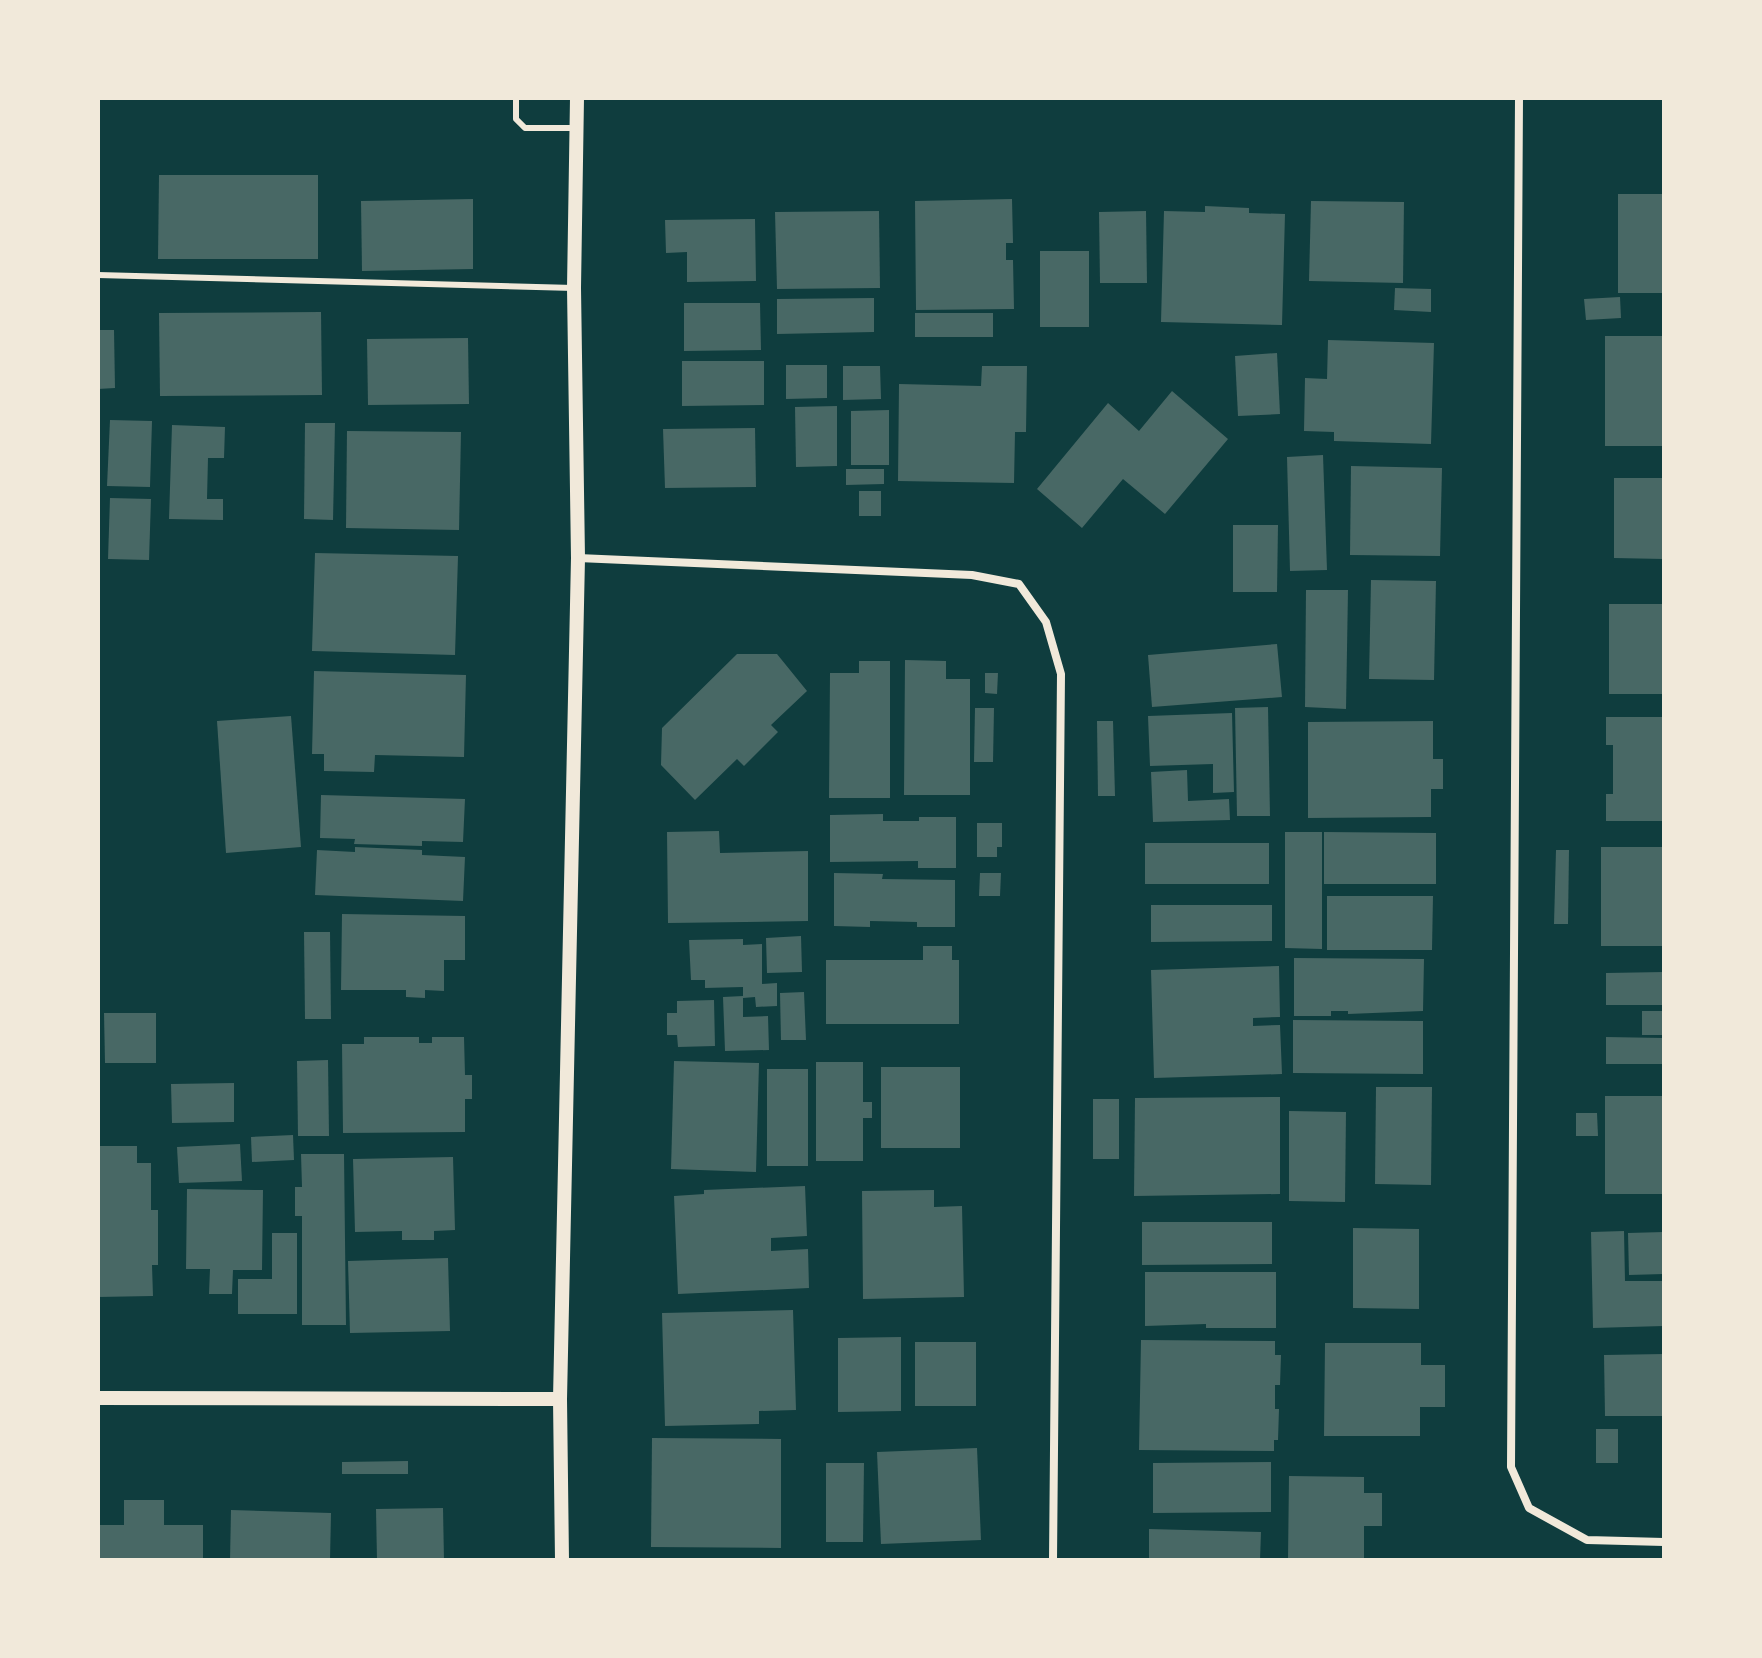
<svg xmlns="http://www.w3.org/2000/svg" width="1762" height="1658" font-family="Mulish,sans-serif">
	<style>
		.building { fill: #486865 }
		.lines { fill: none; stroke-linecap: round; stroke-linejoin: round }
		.service { stroke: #f1e9da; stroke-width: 6 }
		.minor { stroke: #f1e9da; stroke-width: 8 }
		.tertiary { stroke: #f1e9da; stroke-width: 14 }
	</style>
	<rect width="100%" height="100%" fill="#0f3d3e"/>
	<g class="building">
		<polygon points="159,175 318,175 318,259 158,259"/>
		<rect x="1618" y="194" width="46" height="99"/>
		<polygon points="473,199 473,269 362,271 361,201"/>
		<polygon points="1012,199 1013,243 1006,243 1006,260 1013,260 1014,309 916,310 915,201"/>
		<polygon points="1311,201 1404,202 1403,283 1309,281"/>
		<polygon points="1205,206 1249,208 1249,213 1285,214 1282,325 1161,322 1164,211 1205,212"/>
		<polygon points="879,211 880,288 777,289 775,212"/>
		<polygon points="1146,211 1147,283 1100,283 1099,212"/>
		<polygon points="755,219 756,281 687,282 687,252 666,253 665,220"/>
		<rect x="1040" y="251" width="49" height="76"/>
		<polygon points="1395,288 1431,289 1431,312 1394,310"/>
		<polygon points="1620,297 1621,318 1586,320 1584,299"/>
		<polygon points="874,298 874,332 777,334 777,299"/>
		<polygon points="684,303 760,303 761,350 684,351"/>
		<polygon points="321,312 322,395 160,396 159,313"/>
		<rect x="915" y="313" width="78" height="24"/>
		<polygon points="98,330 114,330 115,388 98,389"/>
		<rect x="1605" y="336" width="59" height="110"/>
		<polygon points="468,338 469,404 368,405 367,339"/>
		<polygon points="1328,340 1434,343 1431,444 1334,441 1334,432 1304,431 1305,378 1327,379"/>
		<polygon points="1277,353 1280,414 1238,416 1235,356"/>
		<polygon points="682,361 764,361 764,405 682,406"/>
		<polygon points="786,365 827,365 827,398 786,399"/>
		<polygon points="843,366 880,366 881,399 843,400"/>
		<polygon points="982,366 1027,366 1026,432 1015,432 1014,483 898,481 899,384 981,386"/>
		<polygon points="1172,391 1228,439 1165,514 1123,479 1082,528 1037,489 1108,403 1139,431"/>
		<polygon points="837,406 837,466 796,467 795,407"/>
		<polygon points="889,410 889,465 851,465 851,411"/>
		<polygon points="110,420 152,421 150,487 107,486"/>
		<polygon points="305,423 335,423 333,520 304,519"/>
		<polygon points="172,425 225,427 224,458 208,458 207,499 223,499 223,520 169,519"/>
		<polygon points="755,428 756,487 665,488 663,429"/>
		<polygon points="347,431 461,432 459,530 346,528"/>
		<polygon points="1323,455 1327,570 1290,571 1287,457"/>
		<polygon points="1351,466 1442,468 1440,556 1350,555"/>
		<polygon points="846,469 884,469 884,484 846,485"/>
		<polygon points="1614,478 1664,478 1664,559 1614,558"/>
		<rect x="859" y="491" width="22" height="25"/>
		<polygon points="110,498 151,499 149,560 108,559"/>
		<polygon points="1233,525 1278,525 1277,592 1233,592"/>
		<polygon points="315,553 458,556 455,655 312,651"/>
		<polygon points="1371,580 1436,581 1434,680 1369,679"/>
		<polygon points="1306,590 1348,590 1346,709 1305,707"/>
		<rect x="1609" y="604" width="55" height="90"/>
		<polygon points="1277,644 1282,697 1152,707 1148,655"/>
		<polygon points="737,654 777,654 807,691 771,725 778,732 744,766 737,759 695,800 661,765 662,728"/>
		<polygon points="905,660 946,661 946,679 970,679 970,795 904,795"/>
		<polygon points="859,661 890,661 890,798 829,798 830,673 859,673"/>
		<polygon points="314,671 466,675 464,757 375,755 374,772 324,771 324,754 312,754"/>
		<polygon points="985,673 998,673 997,694 985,693"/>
		<polygon points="1268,707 1270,816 1237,816 1235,708"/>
		<polygon points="975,708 994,708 993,762 974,762"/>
		<polygon points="1232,713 1234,792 1213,793 1213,764 1150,766 1148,716"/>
		<polygon points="291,716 301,847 226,853 217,721"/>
		<polygon points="1606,717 1664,717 1664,821 1606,821 1606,794 1613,794 1613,745 1606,745"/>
		<polygon points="1097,721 1113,721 1115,796 1098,796"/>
		<polygon points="1433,721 1433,759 1443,759 1443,789 1431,789 1431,817 1308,818 1308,722"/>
		<polygon points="1187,770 1188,801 1229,799 1230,820 1153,822 1151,772"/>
		<polygon points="321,795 465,799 463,842 422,841 422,846 354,844 355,839 320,838"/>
		<polygon points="883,814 883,821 919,821 919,817 956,817 956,868 918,868 918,861 830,862 830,815"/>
		<polygon points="977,823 1002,823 1002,847 997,847 997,857 977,857"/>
		<polygon points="719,831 720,853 808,851 808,921 668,923 667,832"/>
		<polygon points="1285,832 1322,832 1322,949 1285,948"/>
		<polygon points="1324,832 1436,833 1436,884 1324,884"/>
		<rect x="1145" y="843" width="124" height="41"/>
		<polygon points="355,847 422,850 422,855 465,857 463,901 315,895 317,850 355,852"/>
		<rect x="1601" y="847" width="63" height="99"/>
		<polygon points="1556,850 1569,850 1568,924 1554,924"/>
		<polygon points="834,873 883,874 882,879 955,880 955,927 917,927 917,922 870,921 870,927 834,926"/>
		<polygon points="980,873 1001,873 1000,896 979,896"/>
		<polygon points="1327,896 1433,896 1432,950 1327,950"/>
		<polygon points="1151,905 1272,905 1272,941 1151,942"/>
		<polygon points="342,914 465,916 465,960 444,960 444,991 425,990 425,998 406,997 406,990 341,990"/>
		<polygon points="304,932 330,932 331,1019 305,1019"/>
		<polygon points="801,936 802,972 767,973 766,938"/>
		<polygon points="743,939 743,945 762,944 762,984 777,983 777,1006 756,1007 755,997 743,998 743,987 705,988 705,980 691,980 689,940"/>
		<polygon points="923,946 952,946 952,960 959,960 959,1024 826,1024 826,960 923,960"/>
		<polygon points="1294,958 1424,959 1423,1011 1348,1014 1348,1011 1331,1011 1331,1016 1294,1016"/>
		<polygon points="1279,966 1280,1017 1253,1018 1253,1026 1280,1025 1282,1074 1154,1078 1151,970"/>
		<polygon points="1664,972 1664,1005 1606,1005 1606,973"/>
		<polygon points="804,992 806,1040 781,1040 780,993"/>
		<polygon points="743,996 743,1017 768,1016 769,1050 725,1051 723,997"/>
		<polygon points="714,1000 715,1046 678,1047 677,1035 667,1035 667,1013 677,1013 677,1001"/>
		<rect x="1642" y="1011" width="22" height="24"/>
		<polygon points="104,1013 156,1013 156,1063 105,1063"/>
		<polygon points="1293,1020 1423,1021 1423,1074 1293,1073"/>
		<polygon points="364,1037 419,1037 419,1043 432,1043 432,1037 464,1037 465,1075 472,1075 472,1099 465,1099 465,1132 343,1133 342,1044 364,1044"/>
		<polygon points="1606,1037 1664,1038 1664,1064 1606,1064"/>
		<polygon points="328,1060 329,1136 298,1136 297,1061"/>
		<polygon points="674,1061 759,1063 756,1172 671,1169"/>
		<polygon points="816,1062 863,1062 863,1102 872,1102 872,1118 863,1118 863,1161 816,1161"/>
		<rect x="881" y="1067" width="79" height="81"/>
		<rect x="767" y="1069" width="41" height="97"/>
		<polygon points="234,1083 234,1122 172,1123 171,1084"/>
		<polygon points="1376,1087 1432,1087 1431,1185 1375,1184"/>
		<rect x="1605" y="1096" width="59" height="98"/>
		<polygon points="1280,1097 1280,1194 1134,1196 1135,1098"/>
		<rect x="1093" y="1099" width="26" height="60"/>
		<polygon points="1289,1111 1346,1112 1345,1202 1289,1201"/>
		<polygon points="1576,1113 1597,1113 1598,1136 1576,1136"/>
		<polygon points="293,1135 294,1160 252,1162 251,1137"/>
		<polygon points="240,1144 242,1181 179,1183 177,1147"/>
		<polygon points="98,1146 137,1146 137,1163 151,1163 151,1210 158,1210 158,1265 152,1265 153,1296 98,1297"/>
		<polygon points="301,1154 344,1154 346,1325 302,1325 302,1216 295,1216 295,1187 302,1187"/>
		<polygon points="453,1157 455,1230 434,1231 434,1240 402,1240 402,1231 355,1232 353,1159"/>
		<polygon points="805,1186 807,1236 771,1238 771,1251 808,1249 809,1288 678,1294 674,1196 704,1194 704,1190"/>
		<polygon points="187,1189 263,1190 262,1270 233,1270 232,1294 209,1294 210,1269 186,1269"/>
		<polygon points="934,1190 934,1207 962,1206 964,1297 863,1299 862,1191"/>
		<polygon points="1142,1222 1272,1222 1272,1264 1142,1265"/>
		<polygon points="1353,1228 1419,1229 1419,1309 1353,1308"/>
		<polygon points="1624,1231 1625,1281 1664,1281 1664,1326 1593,1328 1591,1232"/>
		<polygon points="1664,1232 1664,1274 1629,1275 1628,1233"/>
		<polygon points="272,1233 297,1233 297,1314 238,1314 238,1279 272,1279"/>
		<polygon points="448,1258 450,1331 350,1333 348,1261"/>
		<polygon points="1145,1272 1276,1272 1276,1328 1206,1328 1206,1324 1145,1326"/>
		<polygon points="793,1310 796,1410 759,1411 759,1424 665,1426 662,1313"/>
		<polygon points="901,1337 901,1411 838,1412 838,1338"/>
		<polygon points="1141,1340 1275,1341 1275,1355 1281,1355 1280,1385 1275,1385 1275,1409 1279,1409 1278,1440 1274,1440 1274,1451 1139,1450"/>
		<rect x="915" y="1342" width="61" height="64"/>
		<polygon points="1325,1343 1421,1343 1421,1365 1445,1365 1445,1407 1420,1407 1420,1436 1324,1436"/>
		<polygon points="1664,1354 1664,1416 1605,1416 1604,1355"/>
		<rect x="1596" y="1429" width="22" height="34"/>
		<polygon points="652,1438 781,1439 781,1548 651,1547"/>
		<polygon points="977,1448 981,1540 881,1544 877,1452"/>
		<polygon points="408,1461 408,1474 342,1474 342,1462"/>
		<polygon points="1271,1462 1271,1512 1153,1513 1153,1463"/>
		<polygon points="826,1463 864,1463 863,1542 826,1542"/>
		<polygon points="1289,1476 1364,1477 1364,1493 1382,1493 1382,1526 1364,1526 1364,1560 1288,1560"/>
		<polygon points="124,1500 164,1500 164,1525 203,1525 203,1560 100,1560 100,1525 124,1525"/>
		<polygon points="443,1508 444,1560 377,1560 376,1509"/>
		<polygon points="231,1510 331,1513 330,1560 230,1560"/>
		<polygon points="1149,1529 1261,1532 1260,1560 1149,1560"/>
	</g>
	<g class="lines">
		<g class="service">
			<polyline points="516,98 516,119 525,128 577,128"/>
			<polyline points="98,275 574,288"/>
		</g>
		<g class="minor">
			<polyline points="1519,98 1511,1467 1529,1508 1587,1540 1664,1542"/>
			<polyline points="578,558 972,575 1019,584 1046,622 1061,674 1053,1560"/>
		</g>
		<g class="tertiary">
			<polyline points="98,1398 560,1399"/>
			<polyline points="562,1560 560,1399 578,558 574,288 577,98"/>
		</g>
	</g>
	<rect width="1762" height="1658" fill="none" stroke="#f1e9da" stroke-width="200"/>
</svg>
